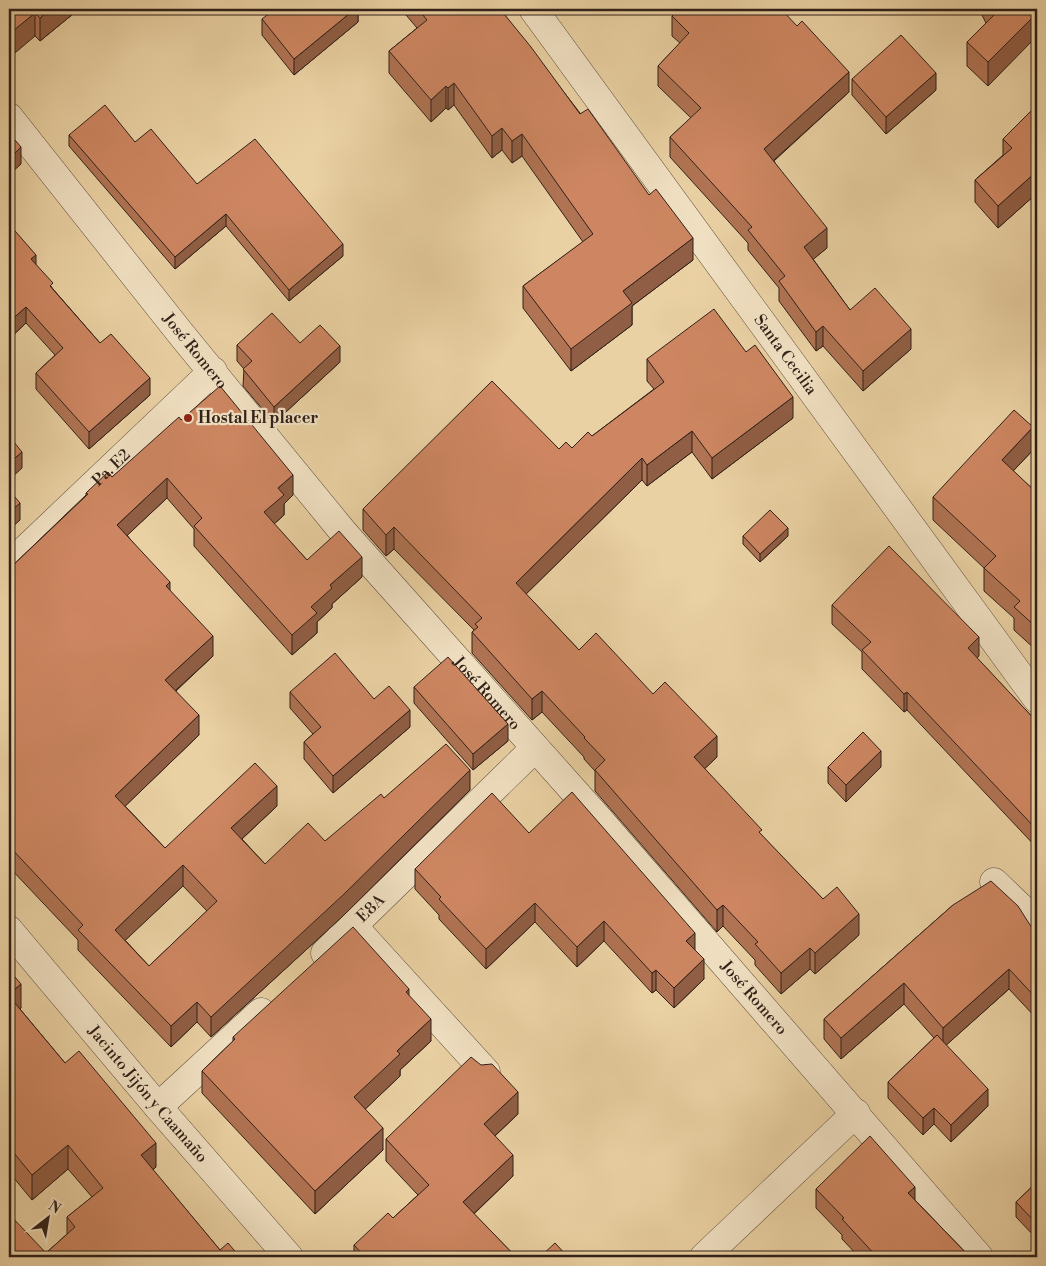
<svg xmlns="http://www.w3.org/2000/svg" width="1046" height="1266" font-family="'Libre Bodoni',serif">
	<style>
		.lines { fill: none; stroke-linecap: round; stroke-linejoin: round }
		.minor-casing { stroke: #5e4c3c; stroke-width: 29 }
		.minor { stroke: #f1e1c3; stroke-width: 28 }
		.wall { fill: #b07353; stroke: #302019; fill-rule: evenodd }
		.shaded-wall { fill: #905e44; stroke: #302019 }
		.building { fill: #cd8661; stroke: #302019; fill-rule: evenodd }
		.poi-dot { fill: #8f2418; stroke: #f1e1c3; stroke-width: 2 }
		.labels { text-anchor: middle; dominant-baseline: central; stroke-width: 4.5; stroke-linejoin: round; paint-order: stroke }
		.street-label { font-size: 16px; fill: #302019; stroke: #f1e1c3 }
		.poi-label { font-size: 16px; font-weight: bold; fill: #302019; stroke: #f1e1c3; text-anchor: start }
	</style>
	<rect width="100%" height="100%" fill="#ead1a3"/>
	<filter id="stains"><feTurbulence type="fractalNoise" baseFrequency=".004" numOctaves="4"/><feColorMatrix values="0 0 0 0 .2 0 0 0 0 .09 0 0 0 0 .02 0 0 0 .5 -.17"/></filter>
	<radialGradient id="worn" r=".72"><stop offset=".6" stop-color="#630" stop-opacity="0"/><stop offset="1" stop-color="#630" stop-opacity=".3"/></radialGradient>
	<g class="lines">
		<defs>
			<g id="minor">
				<path id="s1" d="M533,9L1037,699"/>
				<path id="s2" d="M9,117L181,334L344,533L598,818L979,1257"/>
				<path id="s3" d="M9,565L213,371"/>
				<polyline points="994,882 1037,923"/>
				<polyline points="354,927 486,1072"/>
				<path id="s4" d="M9,930L158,1107L289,1257"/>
				<path id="s5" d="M325,953L535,748"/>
				<polyline points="158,1107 261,1012"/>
				<polyline points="704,1257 856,1113"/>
			</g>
		</defs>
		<use href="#minor" class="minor-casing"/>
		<use href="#minor" class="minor"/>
	</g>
	<g class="wall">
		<polygon points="9,9 73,9 73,14 40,41"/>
		<polygon points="358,9 358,22 294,75 262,35 262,19"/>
		<polygon points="401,9 500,9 693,260 632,306 632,325 571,371 523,308 523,286 583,242 522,156 512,163 502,150 492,158 454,105 448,110 446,108 431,122 389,73 389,51 417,28"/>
		<polygon points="979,9 1037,9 988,86 967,66 967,42 986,23"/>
		<polygon points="672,16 849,92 774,161 827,248 813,259 850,310 911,349 863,391 823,346 816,351 779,301 779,288 748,250 748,243 670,157 670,137 691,118 658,86 658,66 680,43 672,36"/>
		<polygon points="852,79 936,90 886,134 852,95"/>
		<polygon points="1037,105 1037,196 1036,194 998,228 975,202 975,180 1003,155 1003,139"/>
		<polygon points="69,135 135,142 197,184 343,256 289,301 226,226 175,269 69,146"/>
		<polygon points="36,265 53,289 100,343 150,395 89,449 36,389 36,373 55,355 26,323 9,339"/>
		<polygon points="300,343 340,362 274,423 243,386 244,369 237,361 237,345"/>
		<polygon points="647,359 793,418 712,479 692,452 647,486 642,480 526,594 579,650 653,694 717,757 704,769 762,836 823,899 859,935 815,974 810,969 781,994 755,965 755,960 723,926 717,932 595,791 595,771 584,759 584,757 542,712 532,720 472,653 472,632 474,630 394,549 386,556 363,530 363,509 559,449 572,448 592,436 654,389 647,381"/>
		<path d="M181,420L293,495L284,504V515L274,524L307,560L362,577L332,604V608L317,622V633L292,655L194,546V529L167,498L127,535L170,591L213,656L176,691L199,735L125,806L165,848L277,806L242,839L265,864L325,841L384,798L470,790L343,916L211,1037L197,1022L171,1047L78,950V940L9,867V569L86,495V493L112,477ZM183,886L207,911L149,966L125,940Z"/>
		<polygon points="1033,450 1013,471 1037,493 1036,650 1014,630 1014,618 984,591 984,568 933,520 933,497"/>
		<polygon points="743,536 788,536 760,562 743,544"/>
		<polygon points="832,605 979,656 977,658 1037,722 1037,848 907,710 904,712 862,669 862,652 832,624"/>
		<polygon points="414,687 508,741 473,770 414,703"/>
		<polygon points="290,692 374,699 410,727 333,793 304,759 304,742 313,734 290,708"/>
		<polygon points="828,767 881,767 846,802 828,783"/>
		<polygon points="529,833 695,950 704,979 674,1008 656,990 652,993 604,941 577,967 535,922 486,969 439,919 439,915 415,889 415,869"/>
		<polygon points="953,905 1037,936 1037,1019 1009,989 946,1045 988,1106 951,1142 934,1124 923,1135 888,1098 888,1082 934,1038 904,1004 841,1059 824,1039 824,1019"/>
		<polygon points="9,970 21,1008 20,1009 65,1063 156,1167 153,1170 220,1250 240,1257 46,1253 67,1234 67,1217 92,1197 68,1169 32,1200 9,1172"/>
		<polygon points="409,996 431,1041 400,1070 400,1076 365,1109 383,1150 315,1214 202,1093 202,1071 233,1041 233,1037"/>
		<polygon points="518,1114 495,1136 513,1176 474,1214 516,1257 354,1257 354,1245 393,1218 418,1195 386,1161 386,1139"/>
		<polygon points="1037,1182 1037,1239 1016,1217 1016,1202"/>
		<polygon points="816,1189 915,1200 969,1256 977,1257 859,1257 842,1239 842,1235 816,1208"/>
	</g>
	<g class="shaded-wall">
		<polygon points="51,9 73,9 73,14 40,41 40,18"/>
		<polygon points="355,9 358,9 358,22 294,75 294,59"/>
		<polygon points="35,13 35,36 9,58 9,34"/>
		<polygon points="1037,13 1037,36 988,86 988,62"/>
		<polygon points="849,72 849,92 764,169 764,149"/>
		<polygon points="936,73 936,90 886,134 886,117"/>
		<polygon points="454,83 454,105 448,110 448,88"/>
		<polygon points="446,86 446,108 431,122 431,100"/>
		<polygon points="502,128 502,150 492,158 492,136"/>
		<polygon points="522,134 522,156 512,163 512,141"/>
		<polygon points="21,147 21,164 9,175 9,159"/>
		<polygon points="1036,172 1036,194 998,228 998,206"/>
		<polygon points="226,214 226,226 175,269 175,257"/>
		<polygon points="827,228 827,248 804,267 804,247"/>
		<polygon points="693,238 693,260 632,306 632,325 571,371 571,349 623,291"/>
		<polygon points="343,244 343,256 289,301 289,290"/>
		<polygon points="36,255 36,271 31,259"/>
		<polygon points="26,307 26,323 9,339 9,322"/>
		<polygon points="823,326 823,346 816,351 816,332"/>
		<polygon points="911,329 911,349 863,391 863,371"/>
		<polygon points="340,346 340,362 274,423 274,407"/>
		<polygon points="150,378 150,395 89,449 89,432"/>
		<polygon points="793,397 793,418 712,479 712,458"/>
		<polygon points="1033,427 1033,450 1002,483 1002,460"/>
		<polygon points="692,431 692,452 647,486 647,465"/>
		<polygon points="22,452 22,468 9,480 9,463"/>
		<polygon points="642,458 642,480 516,604 516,583"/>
		<polygon points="293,475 293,495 284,504 284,515 264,533 264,512 278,488"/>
		<polygon points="167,478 167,498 117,545 117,525"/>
		<polygon points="20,503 20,520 9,530 9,513"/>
		<polygon points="394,527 394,549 386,556 386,535"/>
		<polygon points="788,528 788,536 760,562 760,554"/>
		<polygon points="362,557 362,577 332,604 332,608 317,622 317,633 292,655 292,635 311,607 330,585"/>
		<polygon points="170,582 170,602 166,586"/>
		<polygon points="1037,625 1037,648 1036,650 1036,627"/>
		<polygon points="213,636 213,656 165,700 165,680"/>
		<polygon points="979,637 979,656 968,666 968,648"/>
		<polygon points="542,691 542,712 532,720 532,699"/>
		<polygon points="907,692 907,710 904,712 904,694"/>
		<polygon points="410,710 410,727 333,793 333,776"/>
		<polygon points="199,715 199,735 115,816 115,796"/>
		<polygon points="508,724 508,741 473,770 473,754"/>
		<polygon points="717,736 717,757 694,779 694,757"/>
		<polygon points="881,751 881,767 846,802 846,785"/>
		<polygon points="470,770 470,790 343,916 211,1037 211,1017"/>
		<polygon points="277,786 277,806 231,849 231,828"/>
		<polygon points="183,865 183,886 115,950 115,930"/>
		<polygon points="535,903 535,922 486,969 486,949"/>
		<polygon points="723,905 723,926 717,932 717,910"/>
		<polygon points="859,914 859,935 815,974 815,953"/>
		<polygon points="604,921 604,941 577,967 577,947"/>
		<polygon points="695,933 695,953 686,941"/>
		<polygon points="810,948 810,969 781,994 781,973"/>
		<polygon points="704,959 704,979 674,1008 674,988"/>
		<polygon points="1009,969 1009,989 943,1048 943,1028"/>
		<polygon points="656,970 656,990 652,993 652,973"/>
		<polygon points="904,983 904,1004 841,1059 841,1038"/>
		<polygon points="21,984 21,1008 9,1019 9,994"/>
		<polygon points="409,989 409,1011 406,992"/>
		<polygon points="197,1002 197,1022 171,1047 171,1026"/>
		<polygon points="431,1019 431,1041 400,1070 400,1076 354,1120 354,1097 397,1051"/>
		<polygon points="988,1089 988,1106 951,1142 951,1125"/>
		<polygon points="518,1092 518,1114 484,1146 484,1124"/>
		<polygon points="934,1108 934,1124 923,1135 923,1118"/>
		<polygon points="383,1128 383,1150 315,1214 315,1191"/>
		<polygon points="156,1143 156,1167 141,1179 141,1155"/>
		<polygon points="68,1145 68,1169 32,1200 32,1175"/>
		<polygon points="513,1155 513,1176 463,1224 463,1202"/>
		<polygon points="915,1187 915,1207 908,1193"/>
	</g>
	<g class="building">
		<polygon points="9,9 51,9 40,18 35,13 9,34"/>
		<polygon points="275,9 355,9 294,59 262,19"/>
		<polygon points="418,9 500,9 531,47 580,114 588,109 649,195 656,189 693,238 623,291 632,303 571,349 523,286 593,234 522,134 512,141 502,128 492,136 454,83 448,88 446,86 431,100 389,51 427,20"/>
		<polygon points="679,9 781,9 797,26 802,21 849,72 764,149 827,228 804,247 850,310 875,288 911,329 863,371 823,326 816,332 779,281 785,276 748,230 752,227 670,137 701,108 658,66 689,33 672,16"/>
		<polygon points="991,9 1037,9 1037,13 988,62 967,42 994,15"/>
		<polygon points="901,35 936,73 886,117 852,79"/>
		<polygon points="105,105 135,142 151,129 197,184 255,139 343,244 289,290 226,214 175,257 69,135"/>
		<polygon points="1037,105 1037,173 1036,172 998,206 975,180 1012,148 1003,139"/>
		<polygon points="9,133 21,147 9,159"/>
		<polygon points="9,224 36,255 31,259 53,283 50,286 100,343 111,334 150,378 89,432 36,373 63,348 26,307 9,322"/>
		<polygon points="714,309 746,352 755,345 793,397 712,458 692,431 647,465 642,458 516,583 579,650 596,633 653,694 665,682 717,736 694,757 762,830 759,832 823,899 837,887 859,914 815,953 810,948 781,973 755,944 758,942 723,905 717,910 595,770 605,760 584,738 585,737 542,691 532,699 472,632 478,627 475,624 482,618 394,527 386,535 363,509 492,381 559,449 566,442 572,448 588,432 592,436 664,382 647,359"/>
		<polygon points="272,313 300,343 320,325 340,346 274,407 243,369 252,361 237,345"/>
		<path d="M220,386L293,475L278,488L284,495L264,512L307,560L339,531L362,557L330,585L332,588L311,607L317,613L292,635L194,526L202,518L167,478L117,525L170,582L166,586L213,636L165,680L199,715L115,796L165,848L255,763L277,786L231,828L265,864L308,823L325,841L381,794L384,798L446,744L470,770L343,895L211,1017L197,1002L171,1026L78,930L83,925L9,846V569L88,494L86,493L108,472L112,477L179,417L181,420ZM183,865L217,901L149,966L115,930Z"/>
		<polygon points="1014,410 1033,427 1002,460 1037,493 1037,625 1036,627 1014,607 1020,601 984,568 996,556 933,497"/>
		<polygon points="9,436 22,452 9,463"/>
		<polygon points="9,490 20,503 9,513"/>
		<polygon points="770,510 788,528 760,554 743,536"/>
		<polygon points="889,546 979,637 968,648 1037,722 1037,830 907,692 904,694 862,650 871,642 832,605"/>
		<polygon points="335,653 374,699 389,686 410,710 333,776 304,742 321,727 290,692"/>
		<polygon points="448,657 508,724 473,754 414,687"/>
		<polygon points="863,732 881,751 846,785 828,767"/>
		<polygon points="572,792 695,933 686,941 704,959 674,988 656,970 652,973 604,921 577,947 535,903 486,949 439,899 441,897 415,869 492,793 529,833"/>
		<polygon points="991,881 1018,906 1037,936 1037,999 1009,969 943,1028 904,983 841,1038 824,1019 953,905"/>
		<polygon points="353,927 409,989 406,992 431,1019 397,1051 400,1054 354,1097 383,1128 315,1191 202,1071 235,1039 233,1037"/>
		<polygon points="9,970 21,984 9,994"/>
		<polygon points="9,996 65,1063 79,1051 156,1143 141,1155 220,1250 228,1243 240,1257 9,1257 9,1214 46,1253 75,1227 67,1217 103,1188 68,1145 32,1175 9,1147"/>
		<polygon points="937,1035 988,1089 951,1125 934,1108 923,1118 888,1082"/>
		<polygon points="471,1057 481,1065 492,1064 518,1092 484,1124 513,1155 463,1202 516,1257 365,1257 354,1245 388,1213 393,1218 429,1185 386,1139"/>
		<polygon points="870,1136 915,1187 908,1193 969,1256 972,1253 977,1257 877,1257 842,1219 844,1218 816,1189"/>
		<polygon points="1037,1182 1037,1224 1016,1202"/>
		<polygon points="555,1243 568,1257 540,1257"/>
	</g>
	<circle class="poi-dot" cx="188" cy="418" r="5"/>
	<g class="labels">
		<g class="street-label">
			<text stroke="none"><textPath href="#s2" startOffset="299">José Romero</textPath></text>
			<text stroke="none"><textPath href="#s1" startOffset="428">Santa Cecilia</textPath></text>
			<text stroke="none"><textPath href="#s3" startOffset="141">Pa. E2</textPath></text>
			<text stroke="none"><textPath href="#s2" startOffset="749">José Romero</textPath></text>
			<text stroke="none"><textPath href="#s5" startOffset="64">E8A</textPath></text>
			<text stroke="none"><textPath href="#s2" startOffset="1154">José Romero</textPath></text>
			<text stroke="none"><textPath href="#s4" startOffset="215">Jacinto Jijón y Caamaño</textPath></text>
		</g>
		<g class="poi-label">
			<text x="198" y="418">Hostal El placer</text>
		</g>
	</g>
	<rect width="1046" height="1266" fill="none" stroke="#ead1a3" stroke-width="30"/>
	<rect x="10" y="10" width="1026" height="1246" fill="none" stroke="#302019" stroke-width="2.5"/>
	<rect x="15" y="15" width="1016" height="1236" fill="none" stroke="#302019"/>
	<g transform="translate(48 1218) rotate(31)" stroke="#f1e1c3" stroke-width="4" paint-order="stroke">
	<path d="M0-4L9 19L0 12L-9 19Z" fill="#302019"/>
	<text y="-8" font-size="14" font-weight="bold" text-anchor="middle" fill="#302019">N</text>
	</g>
	<rect width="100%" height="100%" filter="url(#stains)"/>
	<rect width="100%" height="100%" fill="url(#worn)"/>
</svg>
